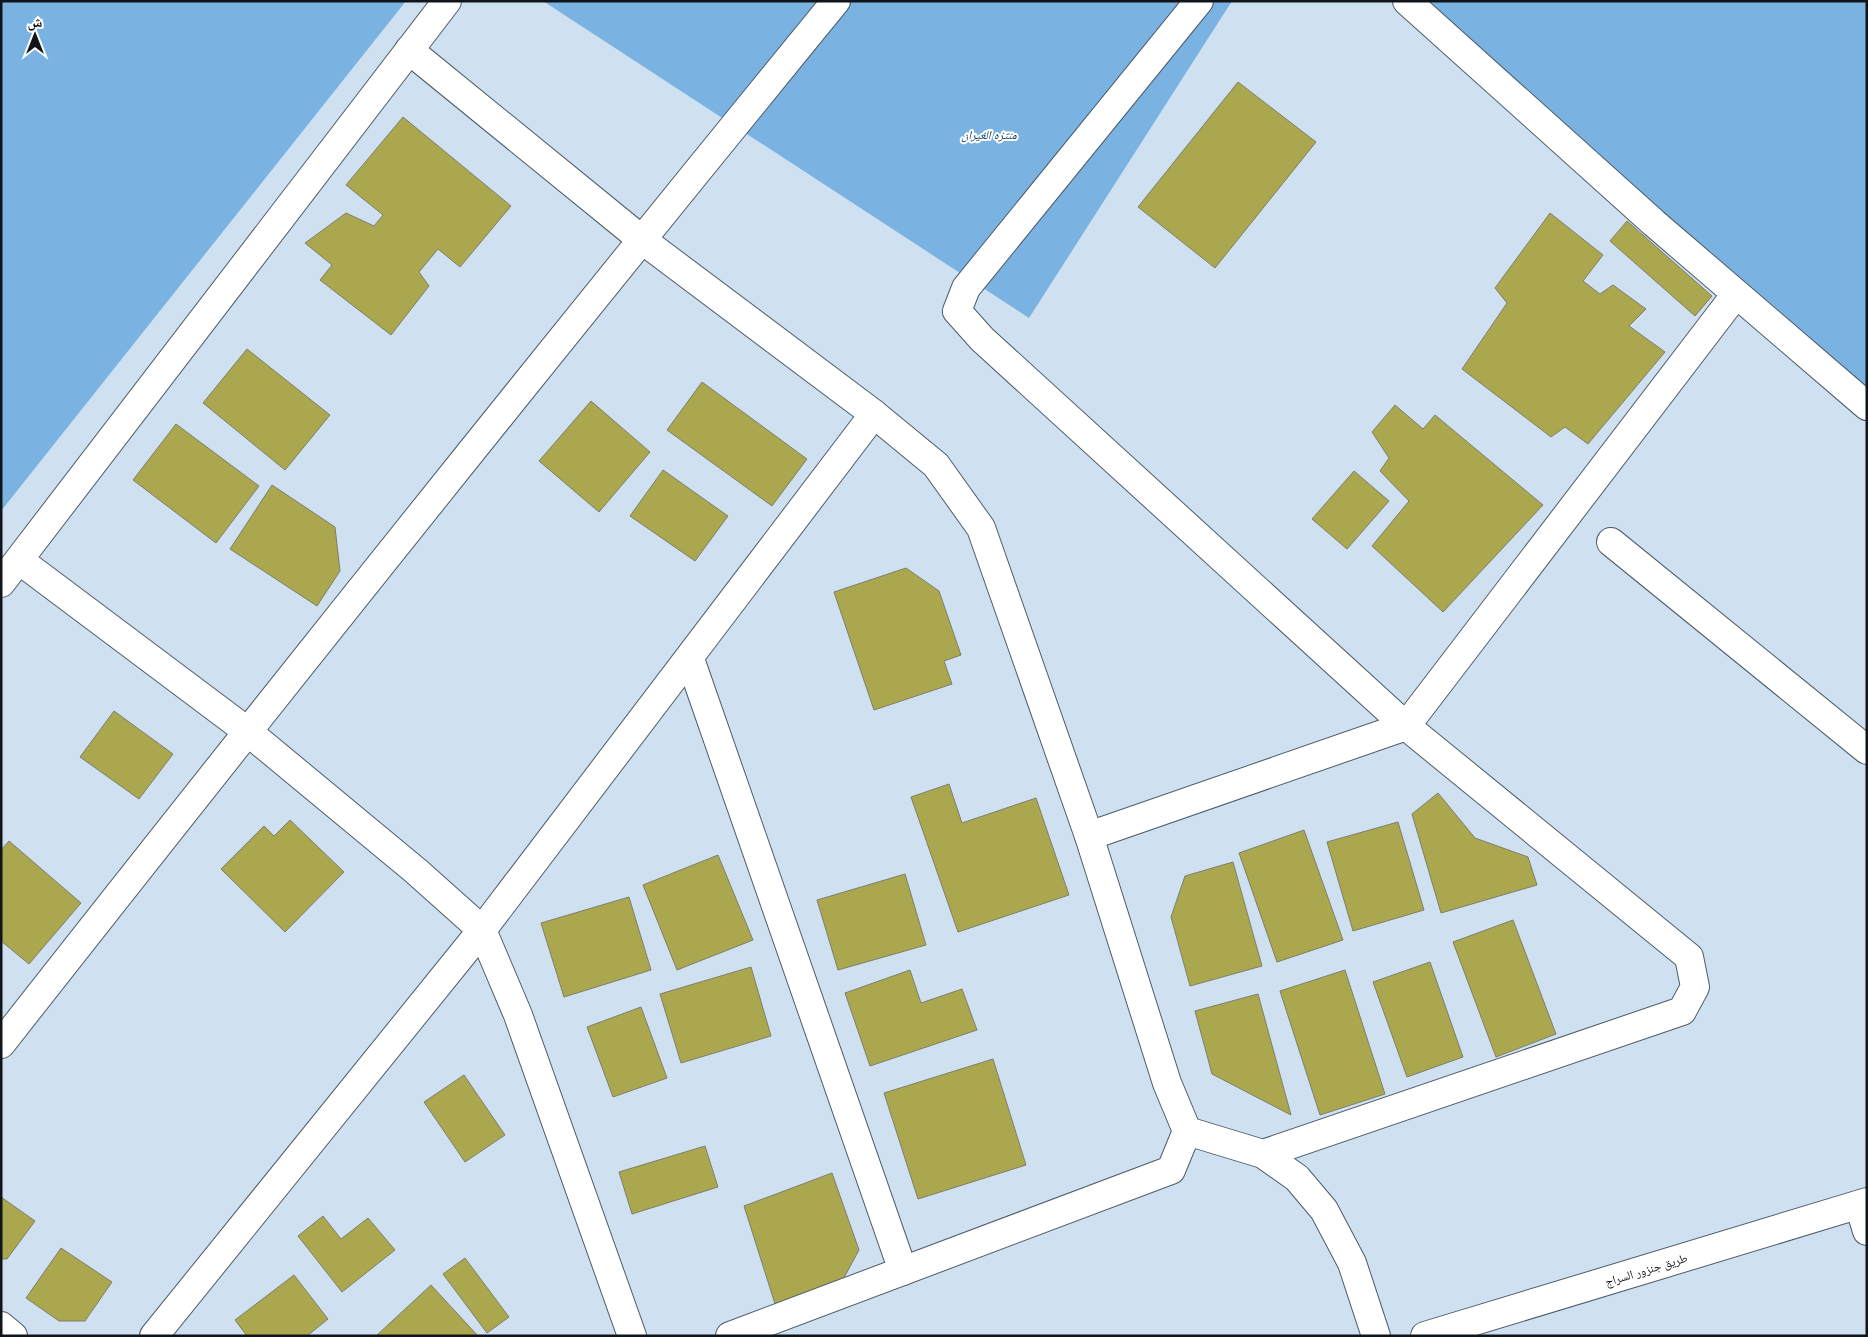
<svg xmlns="http://www.w3.org/2000/svg" width="1868" height="1337" font-family="'Playfair Display','Noto Naskh Arabic',serif">
	<style>
		.green { fill: #7ab3e2 }
		.building { fill: #aba74e; stroke: #7e7e6b }
		.lines { fill: none; stroke-linecap: round; stroke-linejoin: round }
		.minor-casing { stroke: #4d5c69; stroke-width: 30 }
		.minor { stroke: #fff; stroke-width: 28 }
		.labels { text-anchor: middle; dominant-baseline: central; stroke-width: 4; stroke-linejoin: round; paint-order: stroke }
		.park-label { font-size: 12px; font-style: italic; fill: #00395e; stroke: #fff }
		.street-label { font-size: 12px; fill: #0f151a; stroke: #fff }
	</style>
	<rect width="100%" height="100%" fill="#cfe1f0"/>
	<g class="green">
		<polygon points="1,1 406,1 1,511"/>
		<polygon points="543,1 1232,1 1029,318"/>
		<polygon points="1395,1 1867,1 1867,406"/>
	</g>
	<g class="building">
		<polygon points="1238,82 1316,142 1215,268 1138,207"/>
		<polygon points="403,117 511,206 460,267 438,249 419,272 429,286 391,335 320,280 332,265 305,243 346,213 374,226 383,215 346,185"/>
		<polygon points="1550,213 1603,255 1583,281 1600,294 1613,285 1646,309 1629,326 1665,352 1588,444 1565,427 1551,437 1462,369 1507,303 1495,288"/>
		<polygon points="1627,221 1712,296 1695,316 1610,241"/>
		<polygon points="247,349 330,415 285,470 203,403"/>
		<polygon points="702,382 807,459 772,506 667,430"/>
		<polygon points="591,401 650,452 599,512 539,461"/>
		<polygon points="1395,405 1423,429 1435,415 1543,505 1443,612 1372,546 1409,501 1380,471 1389,458 1372,432"/>
		<polygon points="176,424 259,486 216,543 133,480"/>
		<polygon points="663,470 728,516 695,561 630,516"/>
		<polygon points="1354,471 1389,501 1347,549 1312,519"/>
		<polygon points="272,485 335,527 340,571 317,606 230,549"/>
		<polygon points="906,568 939,591 961,655 944,661 952,684 874,710 834,592"/>
		<polygon points="114,711 173,754 139,799 80,757"/>
		<polygon points="949,784 962,823 1036,798 1069,895 958,932 911,797"/>
		<polygon points="1438,793 1475,838 1528,857 1537,885 1441,913 1412,814"/>
		<polygon points="290,820 344,872 285,932 221,869 264,826 274,836"/>
		<polygon points="1398,822 1424,910 1353,931 1327,842"/>
		<polygon points="1304,830 1343,940 1277,962 1239,853"/>
		<polygon points="9,841 81,903 29,964 1,941 1,850"/>
		<polygon points="718,855 753,940 677,970 643,885"/>
		<polygon points="1233,862 1262,966 1190,986 1171,917 1185,876"/>
		<polygon points="905,874 926,945 838,970 817,900"/>
		<polygon points="629,897 651,970 564,997 541,923"/>
		<polygon points="1513,920 1556,1034 1496,1057 1453,942"/>
		<polygon points="1430,962 1463,1057 1407,1077 1373,982"/>
		<polygon points="751,967 771,1036 681,1063 660,994"/>
		<polygon points="910,970 921,1003 962,989 977,1030 870,1066 845,993"/>
		<polygon points="1345,970 1385,1094 1320,1115 1280,991"/>
		<polygon points="1258,994 1291,1115 1212,1074 1195,1011"/>
		<polygon points="641,1007 667,1078 613,1097 587,1027"/>
		<polygon points="993,1059 1026,1165 918,1199 884,1093"/>
		<polygon points="464,1075 505,1135 465,1162 424,1102"/>
		<polygon points="705,1146 718,1187 632,1214 619,1172"/>
		<polygon points="832,1173 859,1250 840,1285 776,1307 744,1206"/>
		<polygon points="1,1197 35,1221 7,1259 1,1259"/>
		<polygon points="323,1216 341,1239 368,1218 395,1250 342,1292 298,1236"/>
		<polygon points="61,1248 112,1282 85,1321 59,1321 26,1298"/>
		<polygon points="465,1258 509,1317 487,1333 443,1274"/>
		<polygon points="294,1275 328,1319 307,1336 247,1336 235,1320"/>
		<polygon points="431,1285 478,1336 376,1336"/>
	</g>
	<g class="lines">
		<defs>
			<g id="minor">
				<polyline points="1199,1 966,288 957,311 982,339 1406,726 1689,957 1695,987 1682,1011 1263,1154"/>
				<polyline points="1407,1 1654,223 1867,406"/>
				<polyline points="409,50 641,239 874,414 936,465 981,528 1089,836 1167,1083 1187,1131 1171,1170 730,1336"/>
				<polyline points="1611,542 1867,750"/>
				<polyline points="19,560 247,731 416,871 482,930 518,1015 632,1336"/>
				<polyline points="1,583 447,1"/>
				<polyline points="690,659 903,1271"/>
				<polyline points="1089,836 1406,726 1736,294"/>
				<path d="M1,1044C276,694 554,346 836,1"/>
				<polyline points="1187,1131 1263,1154 1297,1178 1324,1210 1352,1263 1376,1336"/>
				<polyline points="1859,1205 1867,1231"/>
				<polyline points="1,1326 13,1336"/>
				<polyline points="154,1336 482,930 874,414"/>
				<polyline points="1425,1336 1867,1202"/>
			</g>
		</defs>
		<use href="#minor" class="minor-casing"/>
		<use href="#minor" class="minor"/>
	</g>
	<g class="labels">
		<g class="park-label">
			<text x="989" y="134">منتزه الغيران</text>
		</g>
		<g class="street-label">
			<text transform="translate(1646 1269) rotate(-17)">طريق جنزور السراج</text>
		</g>
	</g>
	<rect width="1868" height="1337" fill="none" stroke="#0f151a" stroke-width="5"/>
	<g transform="translate(35 35)" stroke="#ffffff" stroke-width="4" paint-order="stroke">
	<path d="M0-4L9 19L0 12L-9 19Z" fill="#0f151a"/>
	<text y="-8" font-size="14" font-weight="bold" text-anchor="middle" fill="#0f151a">ش</text>
	</g>
</svg>
